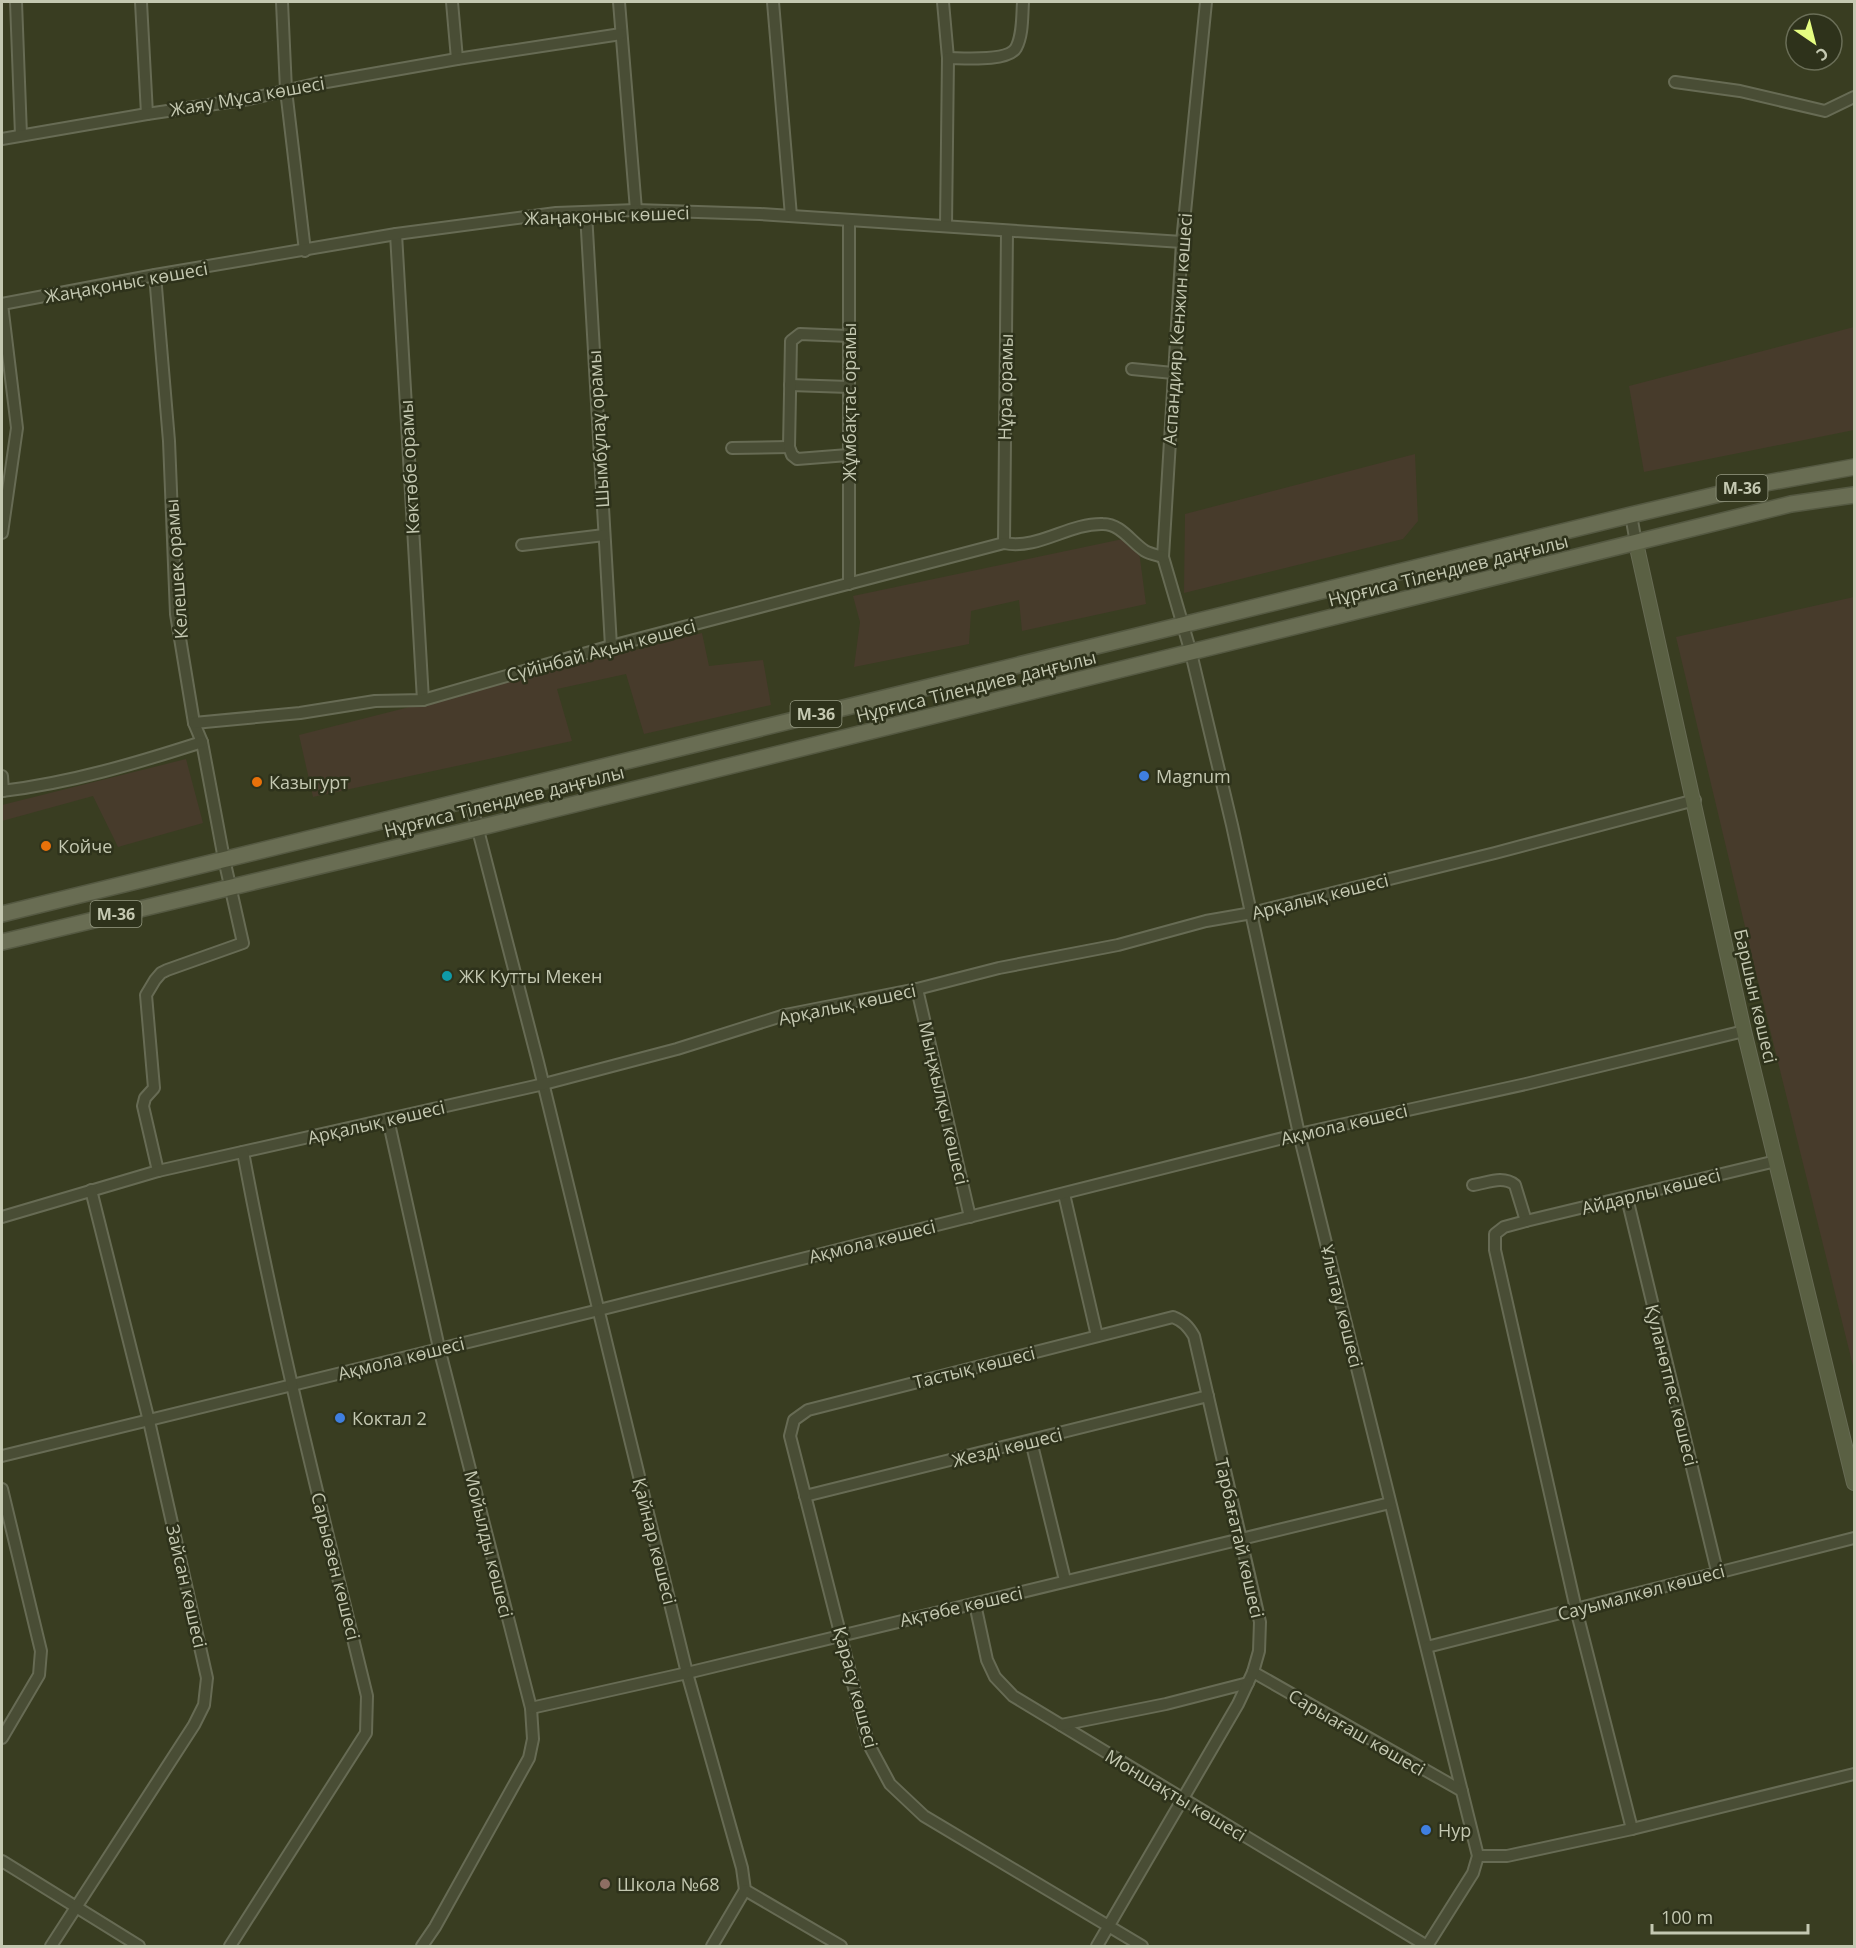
<svg xmlns="http://www.w3.org/2000/svg" width="1856" height="1948" font-family="'Open Sans',sans-serif">
	<style>
		.green { fill: #473b2b }
		.lines { fill: none; stroke-linecap: round; stroke-linejoin: round }
		.street-casing { stroke: #676b54; stroke-width: 14 }
		.secondary-casing { stroke: #676b54; stroke-width: 16 }
		.primary-casing { stroke: #555942; stroke-width: 18 }
		.street { stroke: #494d35; stroke-width: 10 }
		.secondary { stroke: #5a6043; stroke-width: 14 }
		.primary { stroke: #696d53; stroke-width: 15 }
		.shop-dot { fill: #3f7fe0; stroke: #2e321b; stroke-width: 2 }
		.food-dot { fill: #e8710a; stroke: #2e321b; stroke-width: 2 }
		.culture-dot { fill: #0f9aa8; stroke: #2e321b; stroke-width: 2 }
		.education-dot { fill: #8d6e63; stroke: #2e321b; stroke-width: 2 }
		.labels { text-anchor: middle; dominant-baseline: central; stroke-width: 5; stroke-linejoin: round; paint-order: stroke }
		.shield { fill: #2e321b; stroke: #979b84; stroke-width: 1.5 }
		.shield-label { font-size: 16px; font-weight: bold; fill: #c4c8b1 }
		.street-label { font-size: 18px; fill: #c4c8b1; stroke: #2e321b }
		.poi-label { font-size: 18px; fill: #c4c8b1; stroke: #2e321b; text-anchor: start }
	</style>
	<rect width="100%" height="100%" fill="#393d21"/>
	<g class="green">
		<polygon points="1854,327 1854,430 1644,472 1629,386"/>
		<polygon points="1415,454 1418,521 1403,539 1184,593 1185,514"/>
		<polygon points="1137,536 1146,604 1022,631 1019,600 971,611 969,644 854,667 860,622 853,596"/>
		<polygon points="1854,597 1854,1370 1758,981 1676,637"/>
		<polygon points="702,633 709,666 763,660 771,705 644,734 626,674 557,689 572,741 313,797 299,735"/>
		<polygon points="186,759 203,823 118,847 93,796 2,821 2,805"/>
	</g>
	<g class="lines">
		<defs>
			<g id="street">
				<polyline points="16,2 21,135"/>
				<polyline points="141,2 147,114"/>
				<polyline points="282,2 286,90 305,251"/>
				<polyline points="452,2 457,59"/>
				<polyline points="619,2 636,210"/>
				<polyline points="773,2 791,216"/>
				<polyline points="943,2 948,58"/>
				<polyline points="1206,2 1182,242 1163,557 1191,653 1232,825 1299,1134 1478,1856 1473,1873 1427,1946"/>
				<polyline points="1675,82 1740,91 1825,111 1854,97"/>
				<polyline points="2,139 147,114 249,99 315,84 457,59 621,34"/>
				<polyline points="586,213 611,646"/>
				<polyline points="849,220 849,584"/>
				<path d="M946,226L948,58C963,58 1008,62 1016,48C1023,35 1022,16 1023,2"/>
				<polyline points="396,234 423,700"/>
				<polyline points="155,275 169,441 176,614 194,723 202,742 224,859 243,943 167,970 161,973 155,980 146,995 154,1088 145,1098 143,1106 158,1171"/>
				<polyline points="2,304 155,275 396,234 556,213 636,210 760,214 1182,242"/>
				<polyline points="1132,369 1173,373"/>
				<polyline points="790,385 849,387"/>
				<polyline points="732,448 789,447"/>
				<polyline points="848,455 797,459 792,455 789,447 791,341 800,334 849,336"/>
				<polyline points="1631,515 1636,543"/>
				<polyline points="2,533 17,428 2,304"/>
				<polyline points="1004,543 1007,231"/>
				<polyline points="522,545 604,535"/>
				<path d="M194,723L300,713L375,701L423,700L611,646L1004,543C1039,550 1068,523 1103,524C1121,524 1131,542 1145,551C1150,554 1157,555 1163,557"/>
				<polyline points="2,776 3,791"/>
				<path d="M2,791C70,783 137,763 202,742"/>
				<polyline points="470,799 538,1062 687,1673 742,1868 745,1890 841,1946"/>
				<polyline points="917,989 970,1217"/>
				<polyline points="388,1119 439,1348 531,1708 533,1739 529,1758 435,1927 422,1946"/>
				<path d="M1473,1185C1487,1183 1503,1175 1515,1185L1526,1221"/>
				<polyline points="1064,1194 1097,1336"/>
				<polyline points="1627,1198 1717,1571"/>
				<polyline points="2,1217 158,1171 544,1084 677,1049 785,1015 917,989 999,968 1118,945 1206,921 1252,913 1495,853 1695,800"/>
				<polyline points="1031,1441 1065,1580"/>
				<polyline points="2,1456 599,1310 1299,1134 1526,1084 1744,1031"/>
				<polyline points="2,1489 41,1651 39,1675 2,1738"/>
				<polyline points="805,1496 1208,1396"/>
				<polyline points="975,1604 987,1660 995,1677 1013,1696 1427,1946"/>
				<polyline points="1427,1647 1854,1538"/>
				<polyline points="1253,1672 1462,1791"/>
				<polyline points="531,1708 687,1673 1390,1503"/>
				<polyline points="1061,1725 1166,1704 1248,1683"/>
				<polyline points="1632,1829 1576,1609 1495,1250 1495,1234 1504,1227 1526,1221 1776,1161"/>
				<polyline points="1478,1856 1507,1856 1632,1829 1854,1774"/>
				<polyline points="2,1861 139,1946"/>
				<polyline points="51,1946 194,1725 204,1705 207,1678 149,1421 91,1190"/>
				<path d="M230,1946L366,1733L367,1696C323,1515 277,1335 243,1152"/>
				<polyline points="712,1946 745,1890"/>
				<path d="M1097,1946L1108,1927L1238,1704L1253,1672L1259,1651L1260,1622L1194,1336C1188,1326 1183,1321 1173,1317L808,1410L794,1420L790,1436L868,1743L890,1784L924,1816L1142,1946"/>
			</g>
			<polyline id="secondary" points="1636,543 1744,1031 1854,1483"/>
			<g id="primary">
				<polyline points="2,914 1631,515 1766,483 1854,467"/>
				<polyline points="2,942 478,828 1791,504 1854,495"/>
			</g>
		</defs>
		<use href="#street" class="street-casing"/>
		<use href="#secondary" class="secondary-casing"/>
		<use href="#primary" class="primary-casing"/>
		<use href="#street" class="street"/>
		<use href="#secondary" class="secondary"/>
		<use href="#primary" class="primary"/>
	</g>
	<g class="shop-dot">
		<circle cx="1144" cy="776" r="6"/>
		<circle cx="340" cy="1418" r="6"/>
		<circle cx="1426" cy="1830" r="6"/>
	</g>
	<g class="food-dot">
		<circle cx="257" cy="782" r="6"/>
		<circle cx="46" cy="846" r="6"/>
	</g>
	<circle class="culture-dot" cx="447" cy="976" r="6"/>
	<circle class="education-dot" cx="605" cy="1884" r="6"/>
	<g class="labels">
		<g class="shield">
			<rect x="1716.5" y="475" width="51" height="26" rx="4.5"/>
			<rect x="790.5" y="701" width="51" height="26" rx="4.5"/>
			<rect x="90.5" y="901" width="51" height="26" rx="4.5"/>
		</g>
		<g class="shield-label">
			<text x="1742" y="488">M-36</text>
			<text x="816" y="714">M-36</text>
			<text x="116" y="914">M-36</text>
		</g>
		<g class="street-label">
			<text transform="translate(247 96) rotate(-10)">Жаяу Мұса көшесі</text>
			<text transform="translate(607 215) rotate(-2)">Жаңақоныс көшесі</text>
			<text transform="translate(126 282) rotate(-10)">Жаңақоныс көшесі</text>
			<text transform="translate(1177 329) rotate(-86)">Аспандияр Кенжин көшесі</text>
			<text transform="translate(1005 387) rotate(-89)">Нұра орамы</text>
			<text transform="translate(849 402) rotate(-90)">Жұмбақтас орамы</text>
			<text transform="translate(598 429) rotate(-93)">Шымбұлаұ орамы</text>
			<text transform="translate(409 467) rotate(-93)">Көктөбе орамы</text>
			<text transform="translate(176 569) rotate(-94)">Келешек орамы</text>
			<text transform="translate(1448 570) rotate(-14)">Нұрғиса Тілендиев даңғылы</text>
			<text transform="translate(601 650) rotate(-15)">Сүйінбай Ақын көшесі</text>
			<text transform="translate(976 686) rotate(-14)">Нұрғиса Тілендиев даңғылы</text>
			<text transform="translate(504 801) rotate(-14)">Нұрғиса Тілендиев даңғылы</text>
			<text transform="translate(1320 896) rotate(-14)">Арқалық көшесі</text>
			<text transform="translate(1756 996) rotate(77)">Баршын көшесі</text>
			<text transform="translate(847 1004) rotate(-12)">Арқалық көшесі</text>
			<text transform="translate(944 1103) rotate(77)">Мыңжылқы көшесі</text>
			<text transform="translate(376 1122) rotate(-13)">Арқалық көшесі</text>
			<text transform="translate(1344 1124) rotate(-13)">Ақмола көшесі</text>
			<text transform="translate(1651 1191) rotate(-14)">Айдарлы көшесі</text>
			<text transform="translate(872 1241) rotate(-14)">Ақмола көшесі</text>
			<text transform="translate(1342 1306) rotate(76)">Ұлытау көшесі</text>
			<text transform="translate(401 1358) rotate(-14)">Ақмола көшесі</text>
			<text transform="translate(974 1367) rotate(-14)">Тастық көшесі</text>
			<text transform="translate(1672 1385) rotate(76)">Қуланөтпес көшесі</text>
			<text transform="translate(1007 1447) rotate(-14)">Жезді көшесі</text>
			<text transform="translate(1240 1538) rotate(77)">Тарбағатай көшесі</text>
			<text transform="translate(655 1541) rotate(76)">Қайнар көшесі</text>
			<text transform="translate(489 1544) rotate(76)">Мойылды көшесі</text>
			<text transform="translate(336 1566) rotate(76)">Сарыөзен көшесі</text>
			<text transform="translate(187 1586) rotate(77)">Зайсан көшесі</text>
			<text transform="translate(1641 1592) rotate(-15)">Сауымалкөл көшесі</text>
			<text transform="translate(961 1606) rotate(-13)">Ақтөбе көшесі</text>
			<text transform="translate(856 1687) rotate(75)">Қарасу көшесі</text>
			<text transform="translate(1357 1732) rotate(30)">Сарыағаш көшесі</text>
			<text transform="translate(1176 1795) rotate(31)">Моншақты көшесі</text>
		</g>
		<g class="poi-label">
			<text x="1156" y="776">Magnum</text>
			<text x="269" y="782">Казыгурт</text>
			<text x="58" y="846">Койче</text>
			<text x="459" y="976">ЖК Кутты Мекен</text>
			<text x="352" y="1418">Коктал 2</text>
			<text x="1438" y="1830">Нур</text>
			<text x="617" y="1884">Школа №68</text>
		</g>
	</g>
	<rect width="1856" height="1948" fill="none" stroke="#c4c8b1" stroke-width="6"/>
	<g transform="translate(1814 42) rotate(145)"><circle r="28" fill="#2e321b" stroke="#6a6e57" stroke-width="1.5"/>
	<path d="M0-4.5L10 22L0 15L-10 22Z" fill="#e5fd81"/>
	<text y="-9" font-size="16" font-weight="bold" text-anchor="middle" fill="#c4c8b1">С</text>
	</g>
	<path d="M1652 1924v9h156v-9" fill="none" stroke="#c4c8b1" stroke-width="3"/>
	<text x="1661" y="1924" font-size="18" fill="#c4c8b1" stroke="#2e321b" stroke-width="4.5" paint-order="stroke">100 m</text>
</svg>
